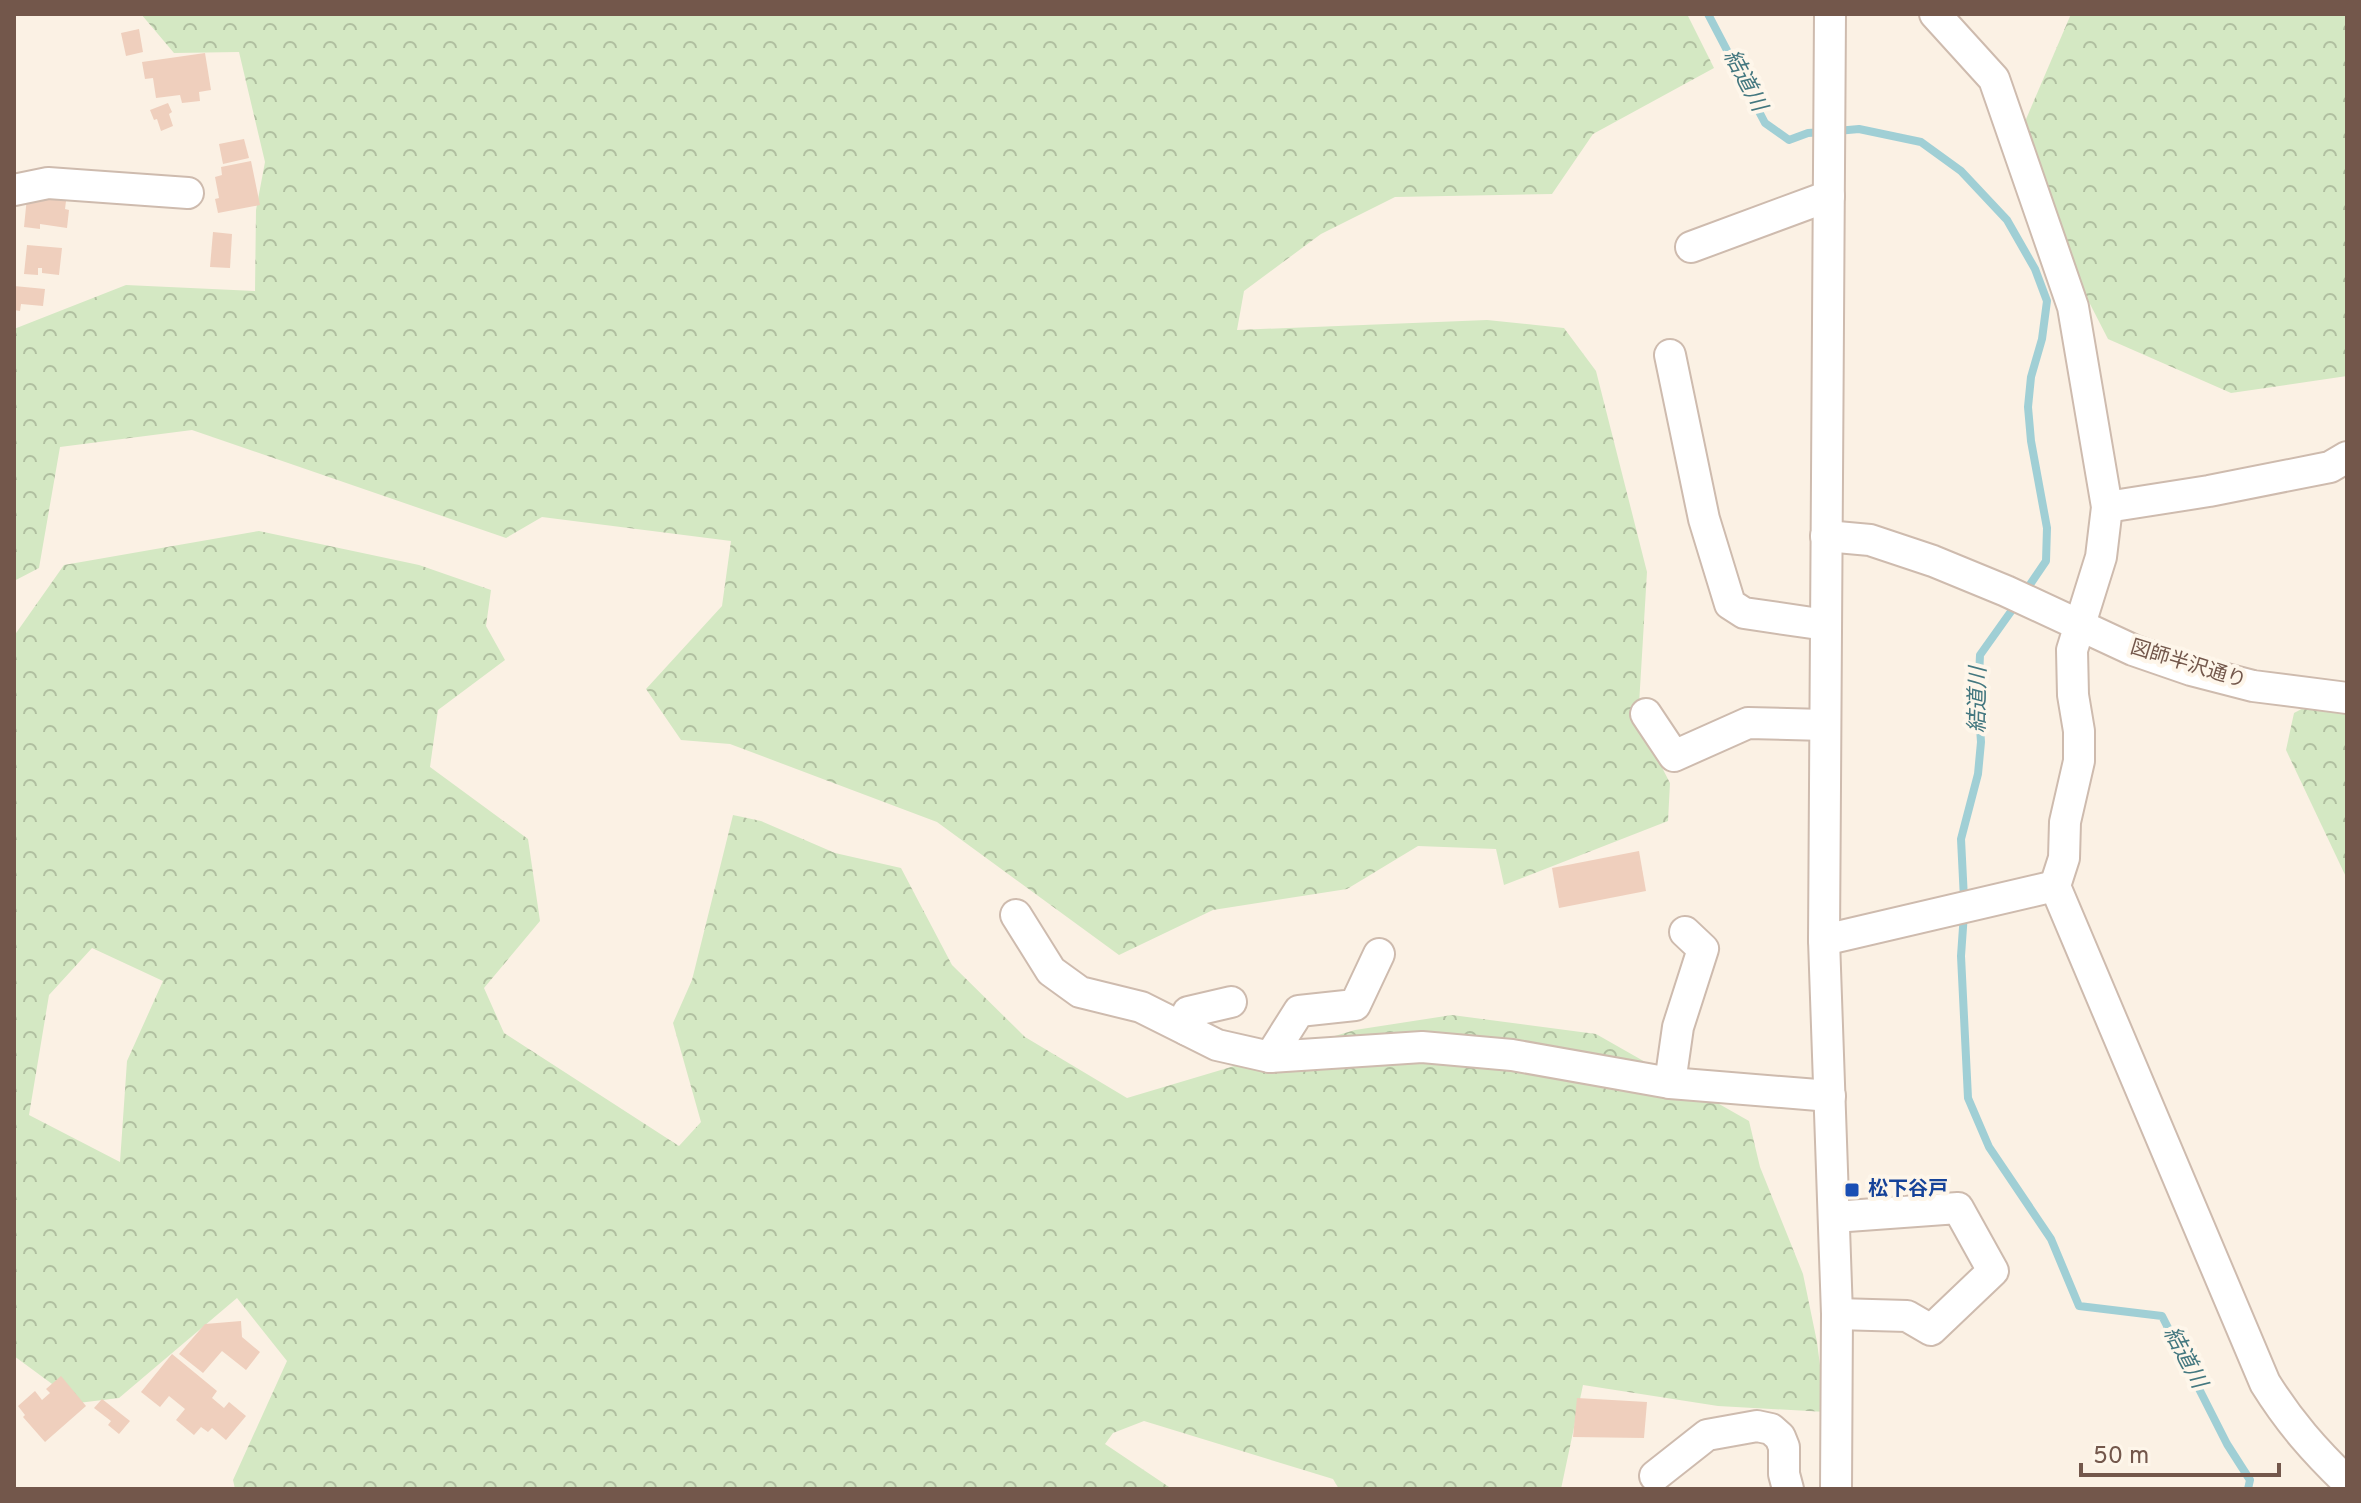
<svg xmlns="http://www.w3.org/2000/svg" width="2361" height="1503" font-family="Overpass,'Noto Sans JP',sans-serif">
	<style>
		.forest { fill: url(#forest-crowns); fill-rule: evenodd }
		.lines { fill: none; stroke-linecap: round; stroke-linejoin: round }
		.stream { stroke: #a0cfd5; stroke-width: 8 }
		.building { fill: #efcfbd }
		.minor-casing { stroke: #cebbae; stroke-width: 34 }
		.minor { stroke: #fff; stroke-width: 30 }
		.transit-dot { fill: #1a4fb4; stroke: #fef6ea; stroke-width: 3 }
		.labels { text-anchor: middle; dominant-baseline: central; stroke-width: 8; stroke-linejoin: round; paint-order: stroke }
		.street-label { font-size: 20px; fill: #73574b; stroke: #fef6ea }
		.transit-label { font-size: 20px; font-weight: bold; fill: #164399; stroke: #fef6ea; text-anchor: start }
		.water-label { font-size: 22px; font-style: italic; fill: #43777f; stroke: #fef6ea }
	</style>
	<defs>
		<pattern id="forest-crowns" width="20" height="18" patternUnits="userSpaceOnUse" patternTransform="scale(2)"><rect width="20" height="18" fill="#d4e8c3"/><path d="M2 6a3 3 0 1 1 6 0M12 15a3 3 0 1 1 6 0" fill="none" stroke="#b0bfa0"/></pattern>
	</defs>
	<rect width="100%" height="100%" fill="#fbf1e4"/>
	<g class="forest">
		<polygon points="141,14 1687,14 1714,68 1593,134 1552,194 1395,197 1321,234 1244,291 1237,330 1487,320 1564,328 1596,371 1647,572 1638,721 1670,783 1668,821 1504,885 1496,849 1418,846 1347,889 1213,910 1119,955 937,822 730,744 681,740 646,689 722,606 731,541 542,517 506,538 192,430 60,447 39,568 14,581 14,329 126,285 255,291 256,210 265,162 239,52 174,53"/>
		<polygon points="2071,14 2347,14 2347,376 2231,393 2108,339 2012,152"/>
		<path d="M259,531L419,565L491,590L486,626L505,660L438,710L430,767L528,839L540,921L484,988L504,1033L679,1146L701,1122L673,1023L692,980L733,815L761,821L835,853L901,868L952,965L1025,1037L1127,1098L1355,1030L1452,1015L1596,1034L1749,1121L1760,1167L1803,1274L1817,1342L1826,1412L1718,1406L1583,1385L1561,1489H1339L1333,1479L1144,1421L1113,1433L1105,1444L1172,1489H235L233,1480L287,1361L237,1298L119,1398L78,1403L14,1356V636L64,565ZM92,948L163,981L127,1061L120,1162L29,1115L49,995Z"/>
		<polygon points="2334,692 2347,694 2347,879 2286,750 2294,713"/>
	</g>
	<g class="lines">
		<g class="stream">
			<polyline points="1708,14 1765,123 1789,140 1808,133 1823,132"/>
			<polyline points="1837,131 1859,129 1921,142 1961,171 2007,220 2035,269 2047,301 2042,339 2031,377 2028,407 2031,441 2047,528 2046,561 2025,592"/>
			<polyline points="1964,899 1961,839 1978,774 1981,742 1978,699 1980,655 2017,603"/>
			<polyline points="1964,913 1961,956 1968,1098 1989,1147 2051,1239 2079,1306 2162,1316 2227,1444 2250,1480 2248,1489"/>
		</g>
	</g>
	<g class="building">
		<polygon points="139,29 143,52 126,56 121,33"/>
		<polygon points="205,53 211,90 199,92 200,101 182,103 180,95 156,98 153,78 145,79 142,62"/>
		<polygon points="168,103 172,112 169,114 173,126 161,131 157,119 154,120 150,110"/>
		<polygon points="244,139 249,158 223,164 219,144"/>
		<polygon points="251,161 260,205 218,213 215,199 219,198 215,177 222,175 221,167"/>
		<polygon points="27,197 66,201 65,209 69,210 67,228 40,224 40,229 24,227"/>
		<polygon points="213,232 232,234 230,268 210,267"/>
		<polygon points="27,245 62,248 59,275 42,273 42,268 38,268 38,275 24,274"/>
		<polygon points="14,286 45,289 43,306 21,304 20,311 14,310"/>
		<polygon points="1639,851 1646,891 1559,908 1552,868"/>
		<polygon points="241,1321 242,1337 260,1352 246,1370 222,1351 203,1373 179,1354 205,1324"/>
		<polygon points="172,1354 217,1391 212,1398 224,1408 229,1402 246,1416 226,1440 212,1428 208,1432 201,1427 194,1435 176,1420 185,1409 169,1396 160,1407 141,1392"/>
		<polygon points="61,1376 86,1406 45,1442 23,1417 25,1415 18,1406 35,1391 42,1400 50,1393 46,1389"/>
		<polygon points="1577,1398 1647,1402 1644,1438 1573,1437"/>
		<polygon points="102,1399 130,1421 119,1434 108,1425 111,1421 94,1408"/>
	</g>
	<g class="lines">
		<defs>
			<g id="minor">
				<polyline points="1830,14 1824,940 1837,1314 1836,1489"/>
				<polyline points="1935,14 1994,79 2073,307 2107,507 2101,557 2072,650 2073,695 2079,731 2079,761 2065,822 2064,858 2055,886"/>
				<polyline points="14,190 48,183 188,193"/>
				<polyline points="1691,247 1829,196"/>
				<polyline points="1670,355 1704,519 1730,604 1744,613 1826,625"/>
				<polyline points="2107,507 2209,491 2330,467 2347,457"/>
				<polyline points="1826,536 1870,540 1933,561 2006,591 2133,650 2191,670 2253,686 2347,698"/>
				<polyline points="1646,714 1674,756 1748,723 1825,725"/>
				<polyline points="1016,915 1051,971 1080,992 1141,1007 1217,1045 1270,1057 1422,1047 1512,1055 1670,1083 1830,1096"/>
				<path d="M1824,940L2055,886L2265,1383C2290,1423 2314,1450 2347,1482"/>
				<polyline points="1187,1030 1188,1012 1231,1002"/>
				<polyline points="1270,1057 1299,1011 1355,1005 1379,954"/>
				<polyline points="1670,1083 1678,1027 1703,949 1685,932"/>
				<polyline points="1834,1217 1958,1208 1993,1271 1931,1330 1907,1316 1837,1314"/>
				<polyline points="1655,1476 1707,1435 1757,1426 1771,1429 1780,1437 1784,1447 1784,1474 1788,1489"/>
			</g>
		</defs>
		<use href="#minor" class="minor-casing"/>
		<use href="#minor" class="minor"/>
	</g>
	<rect class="transit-dot" x="1844" y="1182" width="16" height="16" rx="4"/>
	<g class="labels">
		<g class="street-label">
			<text transform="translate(2188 665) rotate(17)">図師半沢通り</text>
		</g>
		<g class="transit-label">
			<text x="1868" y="1190">松下谷戸</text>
		</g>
		<g class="water-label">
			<text transform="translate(1744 81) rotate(62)">結道川</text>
			<text transform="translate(1979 700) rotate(-89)">結道川</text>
			<text transform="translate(2184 1358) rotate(62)">結道川</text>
		</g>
	</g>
	<rect width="2361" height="1503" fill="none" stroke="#73574b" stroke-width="32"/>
	<path d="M2081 1463v12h198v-12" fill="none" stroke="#73574b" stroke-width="4"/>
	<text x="2093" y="1463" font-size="24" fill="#73574b" stroke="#fef6ea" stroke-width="6" paint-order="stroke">50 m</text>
</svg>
